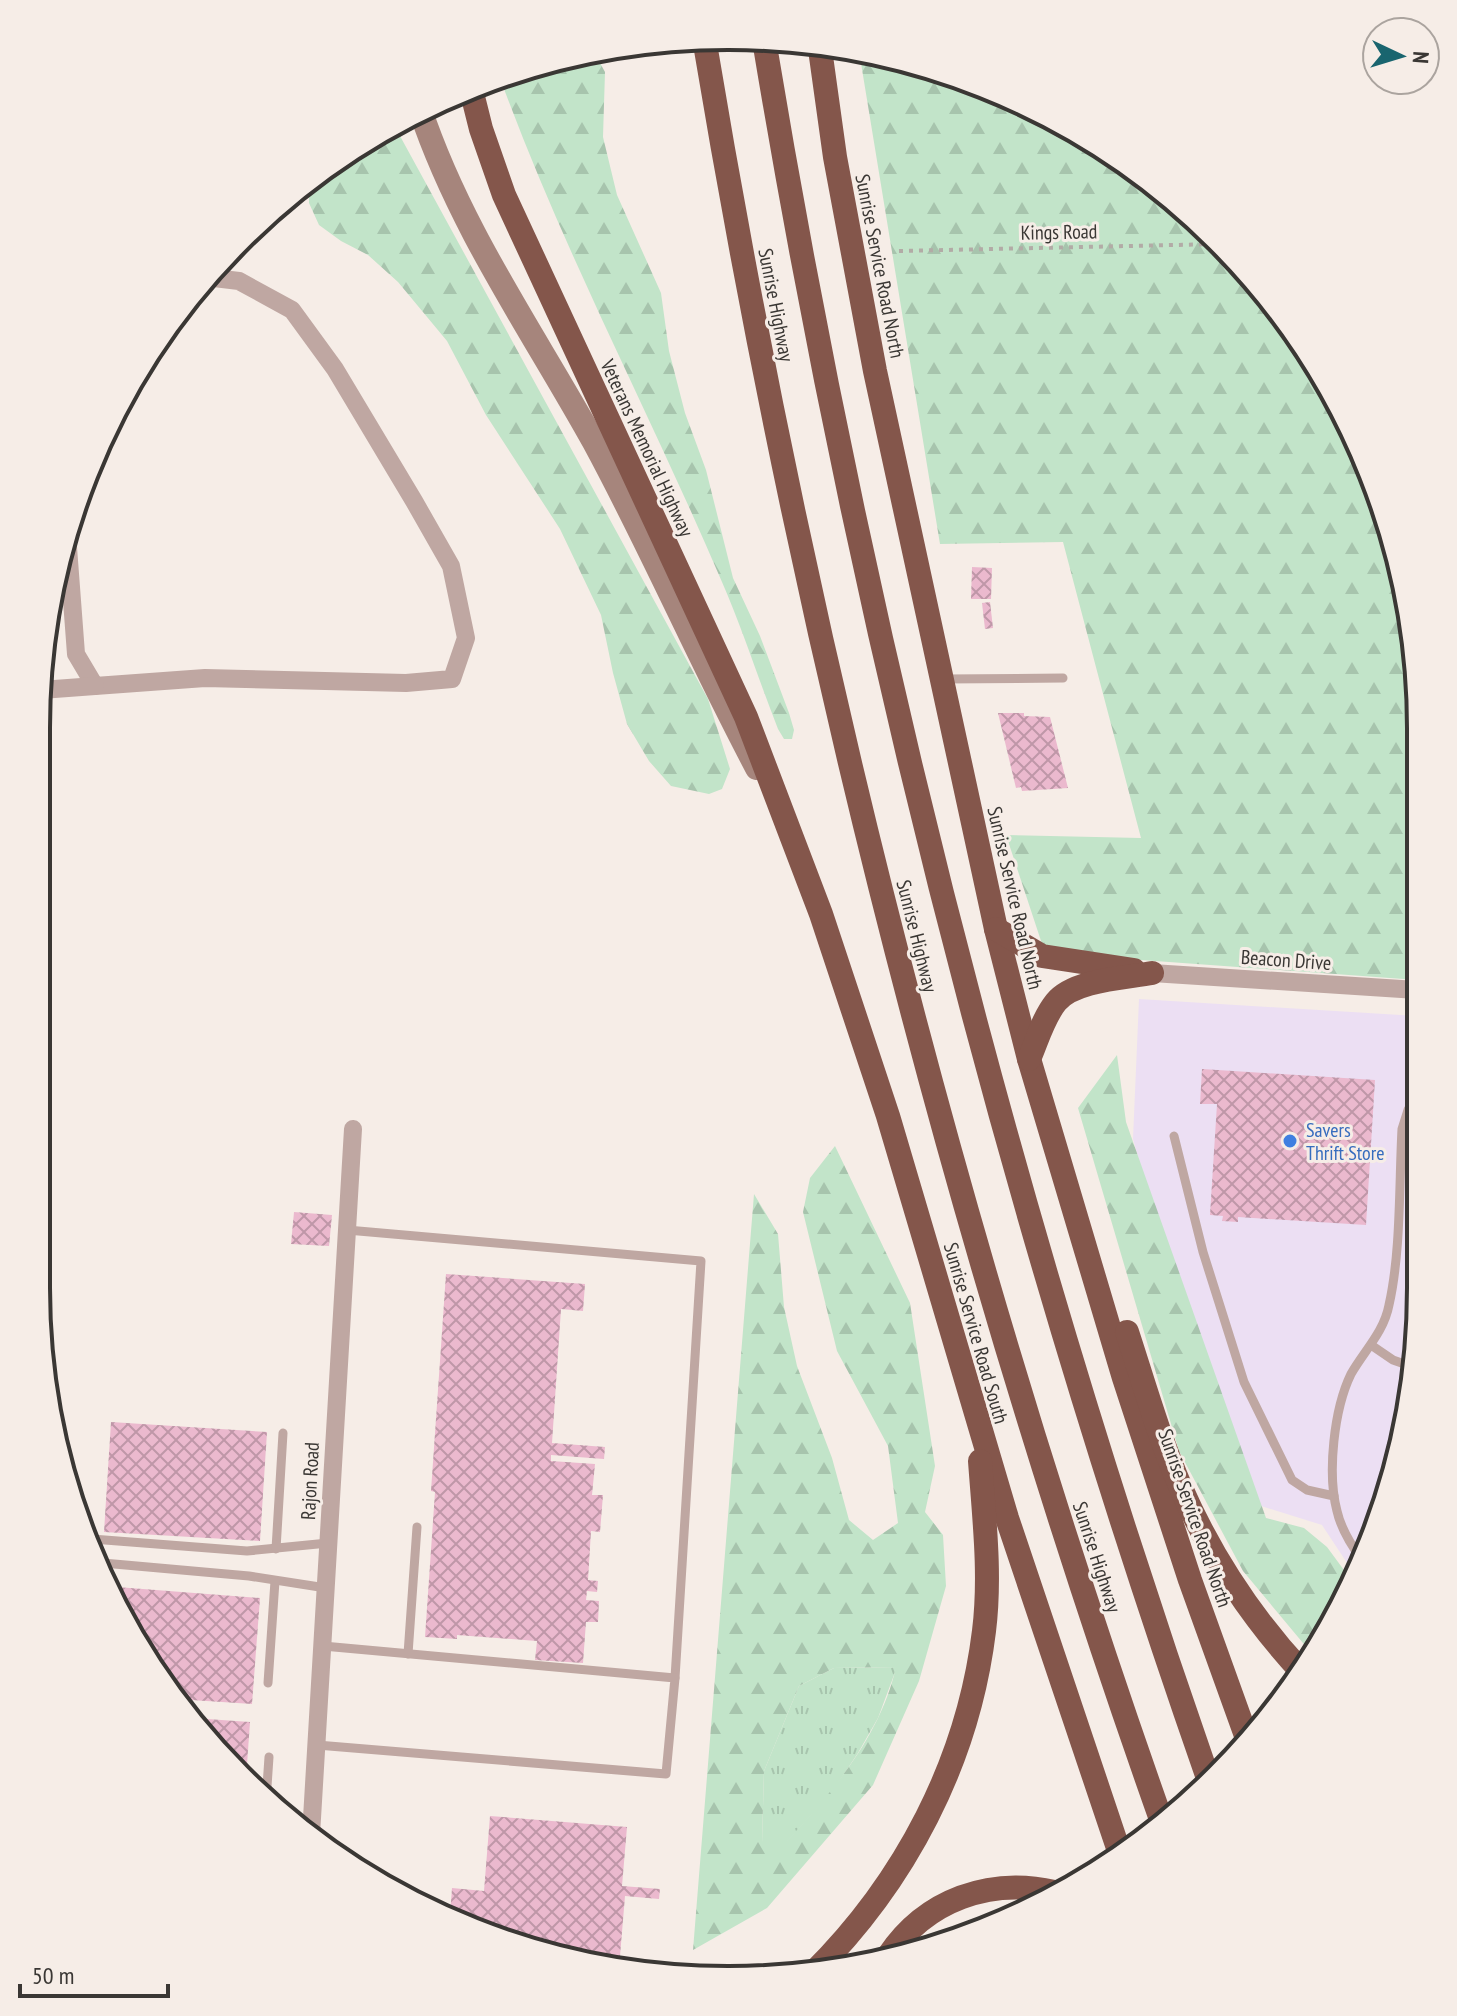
<svg xmlns="http://www.w3.org/2000/svg" width="1457" height="2016" font-family="'PT Sans Narrow',sans-serif">
	<style>
		.commercial { fill: #ecdff3 }
		.grass { fill: url(#grass-tufts) }
		.forest { fill: url(#forest-firs); fill-rule: evenodd }
		.building { fill: url(#building-cross-hatch) }
		.lines { fill: none; stroke-linecap: round; stroke-linejoin: round }
		.path { stroke: #b2aba6; stroke-width: 4; stroke-dasharray: 4 6; stroke-linecap: butt }
		.lane { stroke: #bfa7a2; stroke-width: 9 }
		.street { stroke: #bfa7a2; stroke-width: 18 }
		.secondary { stroke: #a6857c; stroke-width: 24 }
		.highway { stroke: #84564b; stroke-width: 24 }
		.shop-dot { fill: #3f7fe0; stroke: #f6ede7; stroke-width: 3 }
		.labels { text-anchor: middle; dominant-baseline: central; stroke-width: 6; stroke-linejoin: round; paint-order: stroke }
		.street-label { font-size: 20px; fill: #3a3734; stroke: #f6ede7 }
		.shop-label { font-size: 20px; fill: #366cbe; stroke: #f6ede7; text-anchor: start }
		.rim { fill: none; stroke: #3a3734; stroke-width: 4 }
	</style>
	<defs>
		<pattern id="grass-tufts" width="24" height="20" patternUnits="userSpaceOnUse" patternTransform="scale(2)"><rect width="24" height="20" fill="#c2e4c9"/><path d="M3 7l-1-3M5 7V3M7 7l1-3M15 17l-1-3M17 17v-4M19 17l1-3" fill="none" stroke="#a7c4ad"/></pattern>
		<pattern id="forest-firs" width="22" height="20" patternUnits="userSpaceOnUse" patternTransform="scale(2)"><rect width="22" height="20" fill="#c2e4c9"/><path d="M5 1l3.5 6h-7zM16 11l3.5 6h-7z" fill="#a7c4ad"/></pattern>
		<pattern id="building-cross-hatch" width="8" height="8" patternUnits="userSpaceOnUse" patternTransform="scale(2)"><rect width="8" height="8" fill="#ebb9ce"/><path d="M0 0l8 8M0 8l8-8" fill="none" stroke="#bf97a8"/></pattern>
	</defs>
	<rect width="100%" height="100%" fill="#f6ede7"/>
	<polygon class="commercial" points="1139,999 1417,1016 1419,1333 1384,1510 1355,1575 1322,1525 1261,1506 1182,1314 1133,1139"/>
	<polygon class="grass" points="897,1667 878,1718 858,1753 832,1792 785,1844 762,1843 764,1771 799,1686 834,1668"/>
	<g class="forest">
		<polygon points="859,51 951,73 1074,129 1185,208 1278,307 1368,463 1415,638 1417,980 1045,953 1006,835 1141,838 1063,542 940,544"/>
		<path d="M594,52L605,72L603,137L617,195L661,293L669,351L685,413L706,470L733,578L760,636L789,713L794,730L792,739H784L778,729C759,681 743,630 722,582C650,413 563,251 500,78L549,60Z"/>
		<polygon points="394,125 708,699 730,769 722,789 709,794 671,786 649,761 627,724 613,673 601,615 560,529 486,415 447,341 398,282 368,255 341,241 319,225 309,203 309,178"/>
		<polygon points="1117,1055 1126,1122 1266,1518 1304,1528 1327,1547 1352,1581 1328,1633 1313,1655 1243,1571 1179,1451 1078,1108"/>
		<path d="M835,1146L910,1303L935,1466L925,1512L943,1535L946,1586L919,1681L873,1785L767,1908L693,1950L754,1194L778,1234L784,1307L797,1366L832,1458L849,1520L873,1540L898,1523L888,1446L837,1351L803,1212L810,1178ZM896,1667C881,1735 832,1793 785,1843H762L764,1771L799,1686L834,1668Z"/>
	</g>
	<g class="building">
		<polygon points="972,567 992,568 991,599 971,599"/>
		<polygon points="990,602 993,628 985,629 982,603"/>
		<polygon points="998,713 1024,713 1024,716 1050,717 1068,788 1022,791 1021,787 1016,788"/>
		<polygon points="1202,1069 1375,1080 1366,1225 1238,1217 1238,1222 1222,1221 1223,1216 1210,1215 1217,1104 1200,1104"/>
		<polygon points="294,1212 332,1215 329,1246 291,1244"/>
		<polygon points="446,1274 585,1284 583,1311 561,1309 552,1443 605,1447 604,1459 551,1455 551,1461 595,1464 592,1495 603,1495 600,1532 591,1531 588,1580 598,1581 597,1592 587,1591 586,1600 599,1601 598,1622 586,1622 583,1663 535,1660 537,1641 457,1635 457,1639 425,1637 435,1492 431,1491"/>
		<polygon points="111,1422 267,1432 260,1541 104,1532"/>
		<polygon points="117,1587 260,1598 252,1704 176,1699 152,1672 117,1593"/>
		<polygon points="193,1718 250,1722 246,1779"/>
		<polygon points="490,1816 627,1827 622,1886 660,1889 659,1899 625,1896 619,1968 469,1923 482,1923 483,1918 450,1915 452,1888 484,1891"/>
	</g>
	<g class="lines">
		<polyline class="path" points="899,251 1219,244"/>
		<g class="lane">
			<polyline points="944,679 1063,678"/>
			<polyline points="1174,1136 1203,1252 1244,1382 1292,1480 1307,1490 1334,1496"/>
			<polyline points="347,1230 701,1261 675,1678"/>
			<polyline points="1371,1345 1393,1360 1413,1367"/>
			<polyline points="92,1539 247,1551 328,1543"/>
			<polyline points="276,1549 283,1433"/>
			<path d="M1362,1560C1351,1545 1341,1529 1337,1511C1327,1473 1334,1409 1351,1374C1364,1351 1384,1332 1389,1305C1401,1252 1399,1185 1402,1129L1408,1110L1418,1094"/>
			<polyline points="103,1563 249,1576 326,1588"/>
			<polyline points="408,1654 417,1527"/>
			<polyline points="268,1683 275,1581"/>
			<polyline points="317,1745 666,1774 675,1678 323,1646"/>
			<polyline points="266,1801 269,1757"/>
		</g>
		<g class="street">
			<polyline points="67,534 76,654 95,686 205,678 406,683 452,679 466,638 451,566 414,501 335,369 292,310 239,281 214,278"/>
			<polyline points="41,690 95,686"/>
			<polyline points="1152,973 1417,990"/>
			<polyline points="311,1835 353,1129"/>
		</g>
		<path class="secondary" d="M420,109C460,229 533,332 594,442C652,549 700,661 757,768"/>
		<g class="highway">
			<path d="M704,38C805,646 957,1244 1163,1825"/>
			<path d="M764,40C862,632 1011,1215 1209,1781"/>
			<polyline points="819,42 835,157 875,371 996,929 1029,1059 1124,1378 1190,1580 1249,1744"/>
			<polyline points="471,89 481,129 504,195 746,717 821,914 888,1116 1007,1518 1120,1854"/>
			<polyline points="996,929 1042,956 1134,970"/>
			<path d="M1029,1059C1037,1041 1043,1018 1056,1002C1074,980 1125,978 1152,973"/>
			<path d="M1127,1332C1144,1384 1159,1437 1181,1488C1210,1554 1252,1618 1301,1671"/>
			<path d="M889,1955C926,1900 990,1877 1054,1892"/>
			<path d="M812,1974C905,1882 968,1762 984,1631C991,1575 984,1517 980,1461"/>
		</g>
	</g>
	<circle class="shop-dot" cx="1290" cy="1141" r="8"/>
	<g class="labels">
		<g class="street-label">
			<text transform="translate(1059 232) rotate(-1)">Kings Road</text>
			<text transform="translate(880 266) rotate(79)">Sunrise Service Road North</text>
			<text transform="translate(776 305) rotate(79)">Sunrise Highway</text>
			<text transform="translate(647 448) rotate(65)">Veterans Memorial Highway</text>
			<text transform="translate(1015 898) rotate(77)">Sunrise Service Road North</text>
			<text transform="translate(917 936) rotate(76)">Sunrise Highway</text>
			<text transform="translate(1286 960) rotate(4)">Beacon Drive</text>
			<text transform="translate(976 1333) rotate(74)">Sunrise Service Road South</text>
			<text transform="translate(310 1481) rotate(-87)">Rajon Road</text>
			<text transform="translate(1195 1518) rotate(71)">Sunrise Service Road North</text>
			<text transform="translate(1097 1557) rotate(72)">Sunrise Highway</text>
		</g>
		<g class="shop-label">
			<text x="1306" y="1130">Savers<tspan x="1306" dy="23">Thrift Store</tspan></text>
		</g>
	</g>
	<path d="M0 0H1457V2016H0ZM728 50H729A678 678 0 0 1 1407 728V1288A678 678 0 0 1 729 1966H728A678 678 0 0 1 50 1288V728A678 678 0 0 1 728 50Z" fill="#f6ede7" fill-rule="evenodd"/>
	<path class="rim" d="M728 50H729A678 678 0 0 1 1407 728V1288A678 678 0 0 1 729 1966H728A678 678 0 0 1 50 1288V728A678 678 0 0 1 728 50Z"/>
	<g transform="translate(1401 56) rotate(94)"><circle r="38" fill="#f6ede7" stroke="#aba49f" stroke-width="2"/>
	<path d="M0-6L14 30L0 20L-14 30Z" fill="#19656f"/>
	<text y="-12" font-size="22" font-weight="bold" text-anchor="middle" fill="#3a3734">N</text>
	</g>
	<path d="M20 1984v12h148v-12" fill="none" stroke="#3a3734" stroke-width="4"/>
	<text x="32" y="1984" font-size="24" fill="#3a3734" stroke="#f6ede7" stroke-width="6" paint-order="stroke">50 m</text>
</svg>
